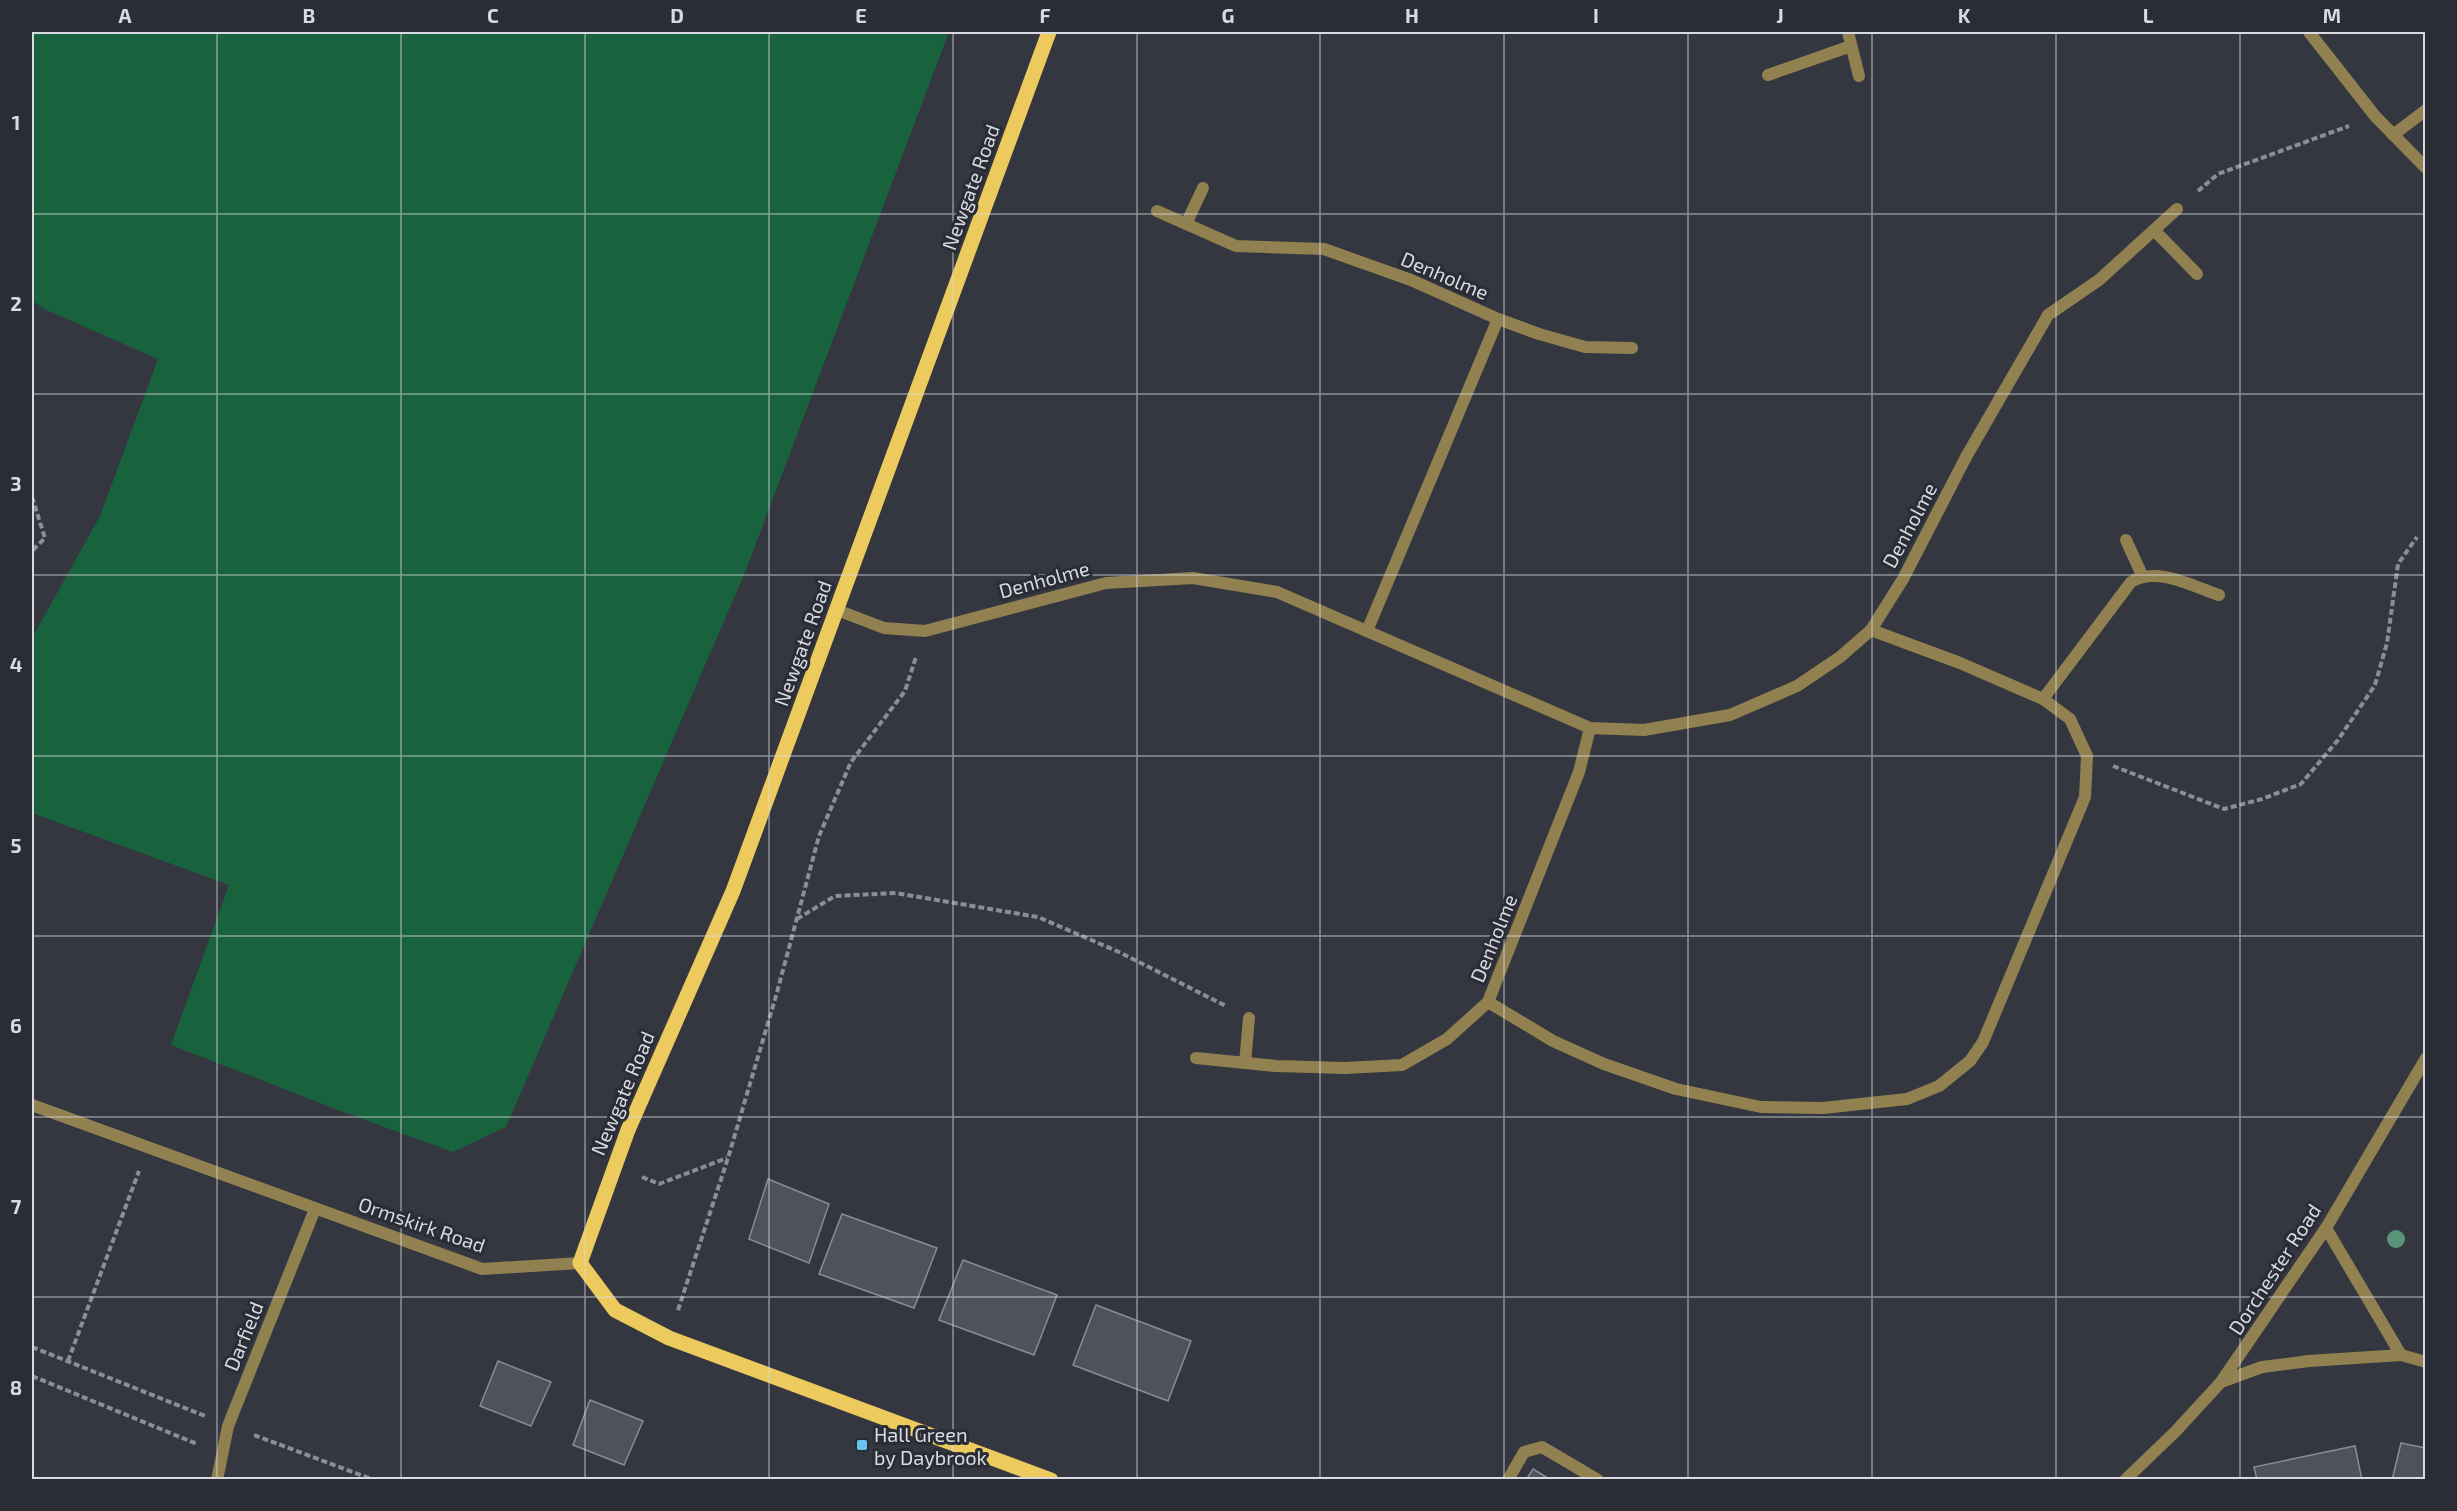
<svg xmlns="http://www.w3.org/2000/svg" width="2457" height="1511" font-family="'Exo 2',sans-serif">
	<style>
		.green { fill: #18623e }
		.building { fill: #4f525b; stroke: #898c96; stroke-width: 1.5 }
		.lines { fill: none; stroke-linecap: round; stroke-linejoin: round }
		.path { stroke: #8c8e95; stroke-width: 4; stroke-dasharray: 6 3; stroke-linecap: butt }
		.service { stroke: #928150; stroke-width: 12 }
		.minor { stroke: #928150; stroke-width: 12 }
		.tertiary { stroke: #928150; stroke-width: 12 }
		.primary { stroke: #edca5d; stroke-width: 15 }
		.tree { fill: #5a9378 }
		.grid { fill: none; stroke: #d9dae0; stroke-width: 1.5; stroke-opacity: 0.55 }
		.poi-dot { fill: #68c4f0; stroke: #2a2d35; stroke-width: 2 }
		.labels { text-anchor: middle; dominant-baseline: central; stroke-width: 6; stroke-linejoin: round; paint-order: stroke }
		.street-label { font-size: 20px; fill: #d9dae0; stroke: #2a2d35 }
		.poi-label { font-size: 20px; fill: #d9dae0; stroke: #2a2d35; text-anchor: start }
		.neatline { fill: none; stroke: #d9dae0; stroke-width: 2 }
		.grid-label { font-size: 20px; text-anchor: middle; font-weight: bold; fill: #d9dae0 }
	</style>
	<rect width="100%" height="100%" fill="#34373f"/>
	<polygon class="green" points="32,32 949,32 746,570 506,1127 453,1152 346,1113 171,1045 229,885 32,813 32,638 100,516 158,359 44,309 32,300"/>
	<g class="building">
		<polygon points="768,1179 829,1204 809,1263 749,1239"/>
		<polygon points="842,1214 937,1248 914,1308 819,1274"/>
		<polygon points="963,1260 1057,1295 1034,1355 939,1320"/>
		<polygon points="1096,1305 1191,1341 1168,1401 1073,1365"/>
		<polygon points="498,1361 551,1382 531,1426 480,1406"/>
		<polygon points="590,1400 643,1421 624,1465 573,1445"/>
		<polygon points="2401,1443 2426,1448 2426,1480 2392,1480"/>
		<polygon points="2355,1446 2362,1480 2257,1480 2254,1467"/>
		<polygon points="1533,1469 1551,1480 1526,1480"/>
	</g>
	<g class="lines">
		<g class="path">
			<polyline points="2198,191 2218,174 2349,126"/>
			<polyline points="32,497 45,538 32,551"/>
			<polyline points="2113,766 2224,809 2262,799 2301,784 2338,740 2375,685 2387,643 2398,564 2417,537"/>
			<polyline points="797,919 835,896 896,893 1038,917 1119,952 1226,1006"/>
			<polyline points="642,1177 659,1184 727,1158"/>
			<polyline points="678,1310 728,1158 776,996 819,836 851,762 905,691 916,657"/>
			<polyline points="32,1347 205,1416"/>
			<polyline points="68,1361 139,1171"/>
			<polyline points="32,1376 197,1444"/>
			<polyline points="254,1435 374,1480"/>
		</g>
		<polyline class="service" points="1508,1480 1524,1452 1542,1447 1598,1480"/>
		<g class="minor">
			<polyline points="1848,32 1859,76"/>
			<polyline points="2309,32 2375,116 2426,168"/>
			<polyline points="1768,75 1851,46"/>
			<polyline points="2393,135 2426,110"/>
			<polyline points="1157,211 1236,246 1324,249 1411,280 1498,319 1367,631"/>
			<polyline points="1186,224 1203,188"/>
			<polyline points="2154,230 2197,274"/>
			<polyline points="1498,319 1539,334 1585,347 1632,348"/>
			<polyline points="2126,540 2142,575"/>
			<polyline points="837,610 884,628 925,631 1106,583 1193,578 1277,592 1590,728 1644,730 1730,715 1797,686 1840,657 1871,630 1903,579 1966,457 2048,315 2099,280 2177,209"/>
			<path d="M2043,699L2131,582C2157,566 2192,586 2219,595"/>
			<polyline points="1488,1002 1553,1041 1604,1064 1676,1089 1761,1107 1823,1108 1907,1099 1939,1086 1970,1061 1983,1042 2085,797 2087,756 2070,719 2043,699 1960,663 1871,630"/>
			<polyline points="1196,1058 1276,1066 1345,1068 1402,1065 1447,1039 1488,1002 1579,772 1590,728"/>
			<polyline points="1245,1063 1249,1018"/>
			<polyline points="2326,1228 2401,1355"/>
			<polyline points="2221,1382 2262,1367 2309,1361 2401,1355 2426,1362"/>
			<polyline points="217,1480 228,1426 315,1209"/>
			<polyline points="2125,1480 2175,1432 2221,1382 2326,1228 2426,1058"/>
		</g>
		<polyline class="tertiary" points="32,1105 482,1269 580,1263"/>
		<polyline class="primary" points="1049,32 733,891 628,1130 580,1263 615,1310 669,1338 1051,1480"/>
	</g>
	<circle class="tree" cx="2396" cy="1239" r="9"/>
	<path class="grid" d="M217,32V1480M401,32V1480M585,32V1480M769,32V1480M953,32V1480M1137,32V1480M1320,32V1480M1504,32V1480M1688,32V1480M1872,32V1480M2056,32V1480M2240,32V1480M32,214H2426M32,394H2426M32,575H2426M32,756H2426M32,936H2426M32,1117H2426M32,1297H2426"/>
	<rect class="poi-dot" x="856" y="1439" width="12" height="12" rx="3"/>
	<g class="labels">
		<g class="street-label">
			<text transform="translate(970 187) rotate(-70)">Newgate Road</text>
			<text transform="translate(1445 275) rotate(23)">Denholme</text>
			<text transform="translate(1909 525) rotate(-62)">Denholme</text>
			<text transform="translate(1044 579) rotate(-15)">Denholme</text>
			<text transform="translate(802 643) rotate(-70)">Newgate Road</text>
			<text transform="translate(1493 938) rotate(-68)">Denholme</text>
			<text transform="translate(622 1093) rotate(-67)">Newgate Road</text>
			<text transform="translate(422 1224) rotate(19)">Ormskirk Road</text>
			<text transform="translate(2274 1269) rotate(-57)">Dorchester Road</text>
			<text transform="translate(243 1336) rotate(-68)">Darfield</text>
		</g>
		<g class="poi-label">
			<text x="874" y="1434">Hall Green<tspan x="874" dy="23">by Daybrook</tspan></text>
		</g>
	</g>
	<rect width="2457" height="1511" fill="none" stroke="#2a2d35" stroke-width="66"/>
	<rect x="33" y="33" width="2391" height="1445" class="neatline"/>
	<g class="grid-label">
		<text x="125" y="23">A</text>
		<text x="309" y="23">B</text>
		<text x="493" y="23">C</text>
		<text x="677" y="23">D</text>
		<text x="861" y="23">E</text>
		<text x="1045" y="23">F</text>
		<text x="1228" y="23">G</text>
		<text x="1412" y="23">H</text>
		<text x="1596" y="23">I</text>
		<text x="1780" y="23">J</text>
		<text x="1964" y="23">K</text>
		<text x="2148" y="23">L</text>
		<text x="2332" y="23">M</text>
		<text x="16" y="130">1</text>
		<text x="16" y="311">2</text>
		<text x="16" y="491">3</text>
		<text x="16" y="672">4</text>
		<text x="16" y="853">5</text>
		<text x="16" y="1033">6</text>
		<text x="16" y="1214">7</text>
		<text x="16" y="1395">8</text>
	</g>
</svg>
